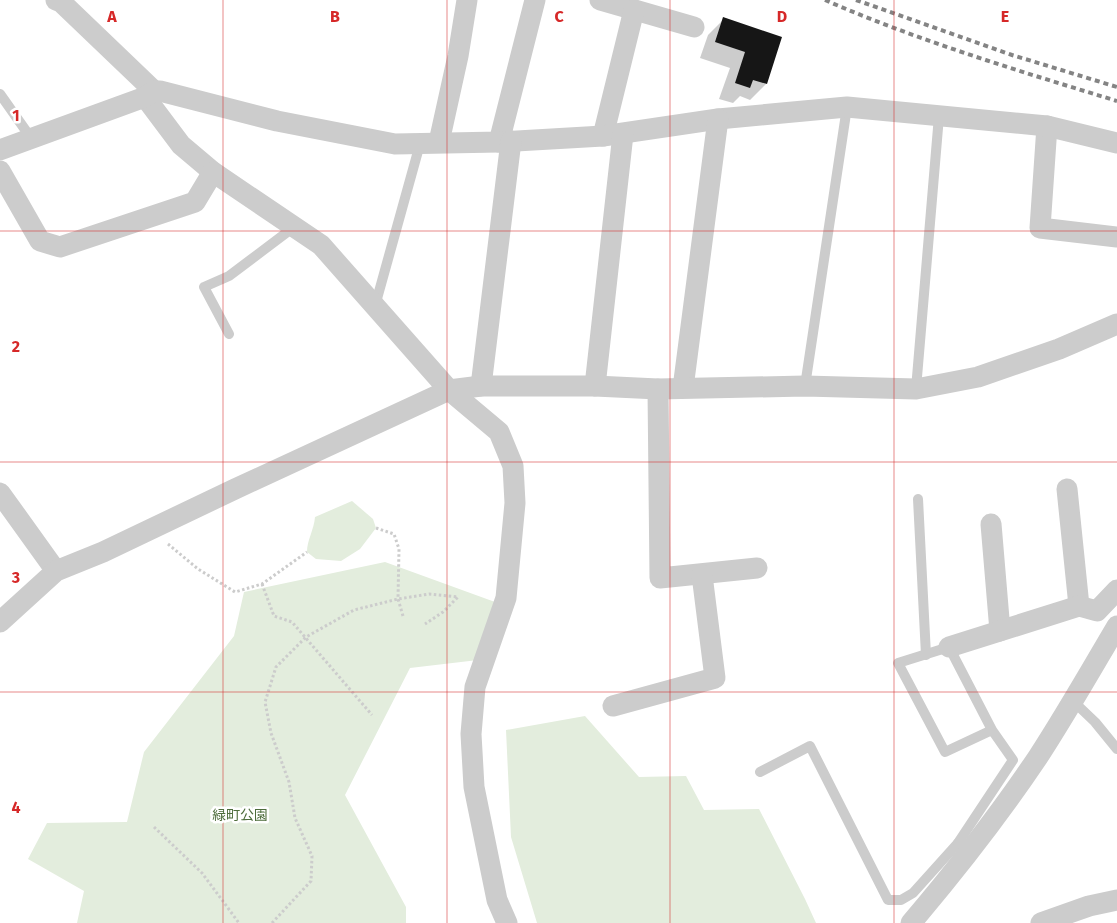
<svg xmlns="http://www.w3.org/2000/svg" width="1117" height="923" font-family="'Fira Sans','Noto Sans JP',sans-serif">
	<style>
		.green { fill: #e3eddd }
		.shadow { fill: #0003 }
		.building { fill: #161616 }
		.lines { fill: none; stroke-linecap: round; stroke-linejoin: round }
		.path { stroke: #ccc; stroke-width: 3; stroke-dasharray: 2.5 2.5; stroke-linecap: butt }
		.service { stroke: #ccc; stroke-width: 10 }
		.minor { stroke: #ccc; stroke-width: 21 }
		.rail { stroke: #848484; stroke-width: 4; stroke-dasharray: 5 4; stroke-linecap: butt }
		.grid { fill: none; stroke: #d62828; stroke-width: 1; stroke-opacity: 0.55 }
		.labels { text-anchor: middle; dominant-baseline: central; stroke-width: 5; stroke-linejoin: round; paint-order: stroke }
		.park-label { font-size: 14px; fill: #4d6c3b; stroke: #fff }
		.grid-label { font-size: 16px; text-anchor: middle; font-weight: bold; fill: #d62828; stroke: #fff; stroke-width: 5; stroke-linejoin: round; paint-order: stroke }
	</style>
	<rect width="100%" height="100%" fill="#fff"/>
	<g class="green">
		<path d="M352,501L373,519L376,528L360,549L341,561L316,559L307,552C307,540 314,530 315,517Z"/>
		<polygon points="385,562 495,602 478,660 410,668 345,795 406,907 406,923 77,923 84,891 28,859 47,823 127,822 144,752 234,636 244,592"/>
		<polygon points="585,716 639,777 686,776 704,810 759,809 805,899 816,923 537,923 511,837 506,730"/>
	</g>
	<polygon class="shadow" points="724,19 766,84 750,100 740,96 733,103 719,99 730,68 700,58 708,35"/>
	<polygon class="building" points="723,17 782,37 767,84 753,80 750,88 735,83 745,52 715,42"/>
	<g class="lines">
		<g class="path">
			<polyline points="376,528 394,534 399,549 398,599 403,616"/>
			<polyline points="168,544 198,569 235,592 262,584 307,552"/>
			<polyline points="262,584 274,616 292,622 372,715"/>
			<polyline points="154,827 202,873 239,923"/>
			<polyline points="272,923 311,881 312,856 295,818 289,782 271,733 265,702 276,667 306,637 354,610 398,599 429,594 458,597 443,612 425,624"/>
		</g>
		<g class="service">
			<polyline points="0,94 31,138"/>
			<polyline points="375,306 420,144"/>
			<polyline points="229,334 204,287 229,276 294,227"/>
			<polyline points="805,386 847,107"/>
			<polyline points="916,389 939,116"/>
			<polyline points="918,499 926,655"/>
			<polyline points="1073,701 1095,722 1117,749"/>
			<polyline points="760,772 810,746 888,900 901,900 913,893 958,843 962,846"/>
			<polyline points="958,843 1013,760 992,730 949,647 898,663 945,752 992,730"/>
		</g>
		<g class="minor">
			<polyline points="56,0 61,2 154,91"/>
			<polyline points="600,0 694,27"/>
			<polyline points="145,97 181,145 213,172 321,245 449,390 499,432 513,466 515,503 506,598 475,687 471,734 474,787 497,900 507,923"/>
			<polyline points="1047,126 1040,228 1117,237"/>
			<polyline points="603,136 634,10"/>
			<polyline points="439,142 458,56 467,0"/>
			<polyline points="499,142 535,0"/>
			<polyline points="0,150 145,97 154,91 160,91 277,121 395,144 499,142 603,136 718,119 847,107 1047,126 1117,143"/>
			<polyline points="0,171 40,241 60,247 195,202 213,172"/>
			<polyline points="481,386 511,141"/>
			<polyline points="595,386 623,134"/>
			<polyline points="683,388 718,119"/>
			<polyline points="658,389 660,578 757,568"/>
			<polyline points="1067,489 1079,606"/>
			<polyline points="0,493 56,571"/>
			<polyline points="991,524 1000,631"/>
			<polyline points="0,622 56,571 103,552 235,489 449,390 481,386 595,386 658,389 805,386 916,389 978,377 1059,349 1117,324"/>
			<polyline points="949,647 1079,606 1097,611 1117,590"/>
			<polyline points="613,706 715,678 702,575"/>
			<path d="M911,923C956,870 999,815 1038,757C1066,714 1091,670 1117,626"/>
			<polyline points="1041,923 1089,906 1117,900"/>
		</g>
		<g class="rail">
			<path d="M825,0C919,41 1019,71 1117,101"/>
			<polyline points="856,0 1012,55 1117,87"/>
		</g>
	</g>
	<path class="grid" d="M223,0V923M447,0V923M670,0V923M894,0V923M0,231H1117M0,462H1117M0,692H1117"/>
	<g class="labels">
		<g class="park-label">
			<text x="240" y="815">緑町公園</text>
		</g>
	</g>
	<g class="grid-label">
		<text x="112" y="22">A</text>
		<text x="335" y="22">B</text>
		<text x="559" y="22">C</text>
		<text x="782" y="22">D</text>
		<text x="1005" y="22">E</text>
		<text x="16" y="121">1</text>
		<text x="16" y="352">2</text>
		<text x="16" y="583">3</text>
		<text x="16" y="813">4</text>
	</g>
</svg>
